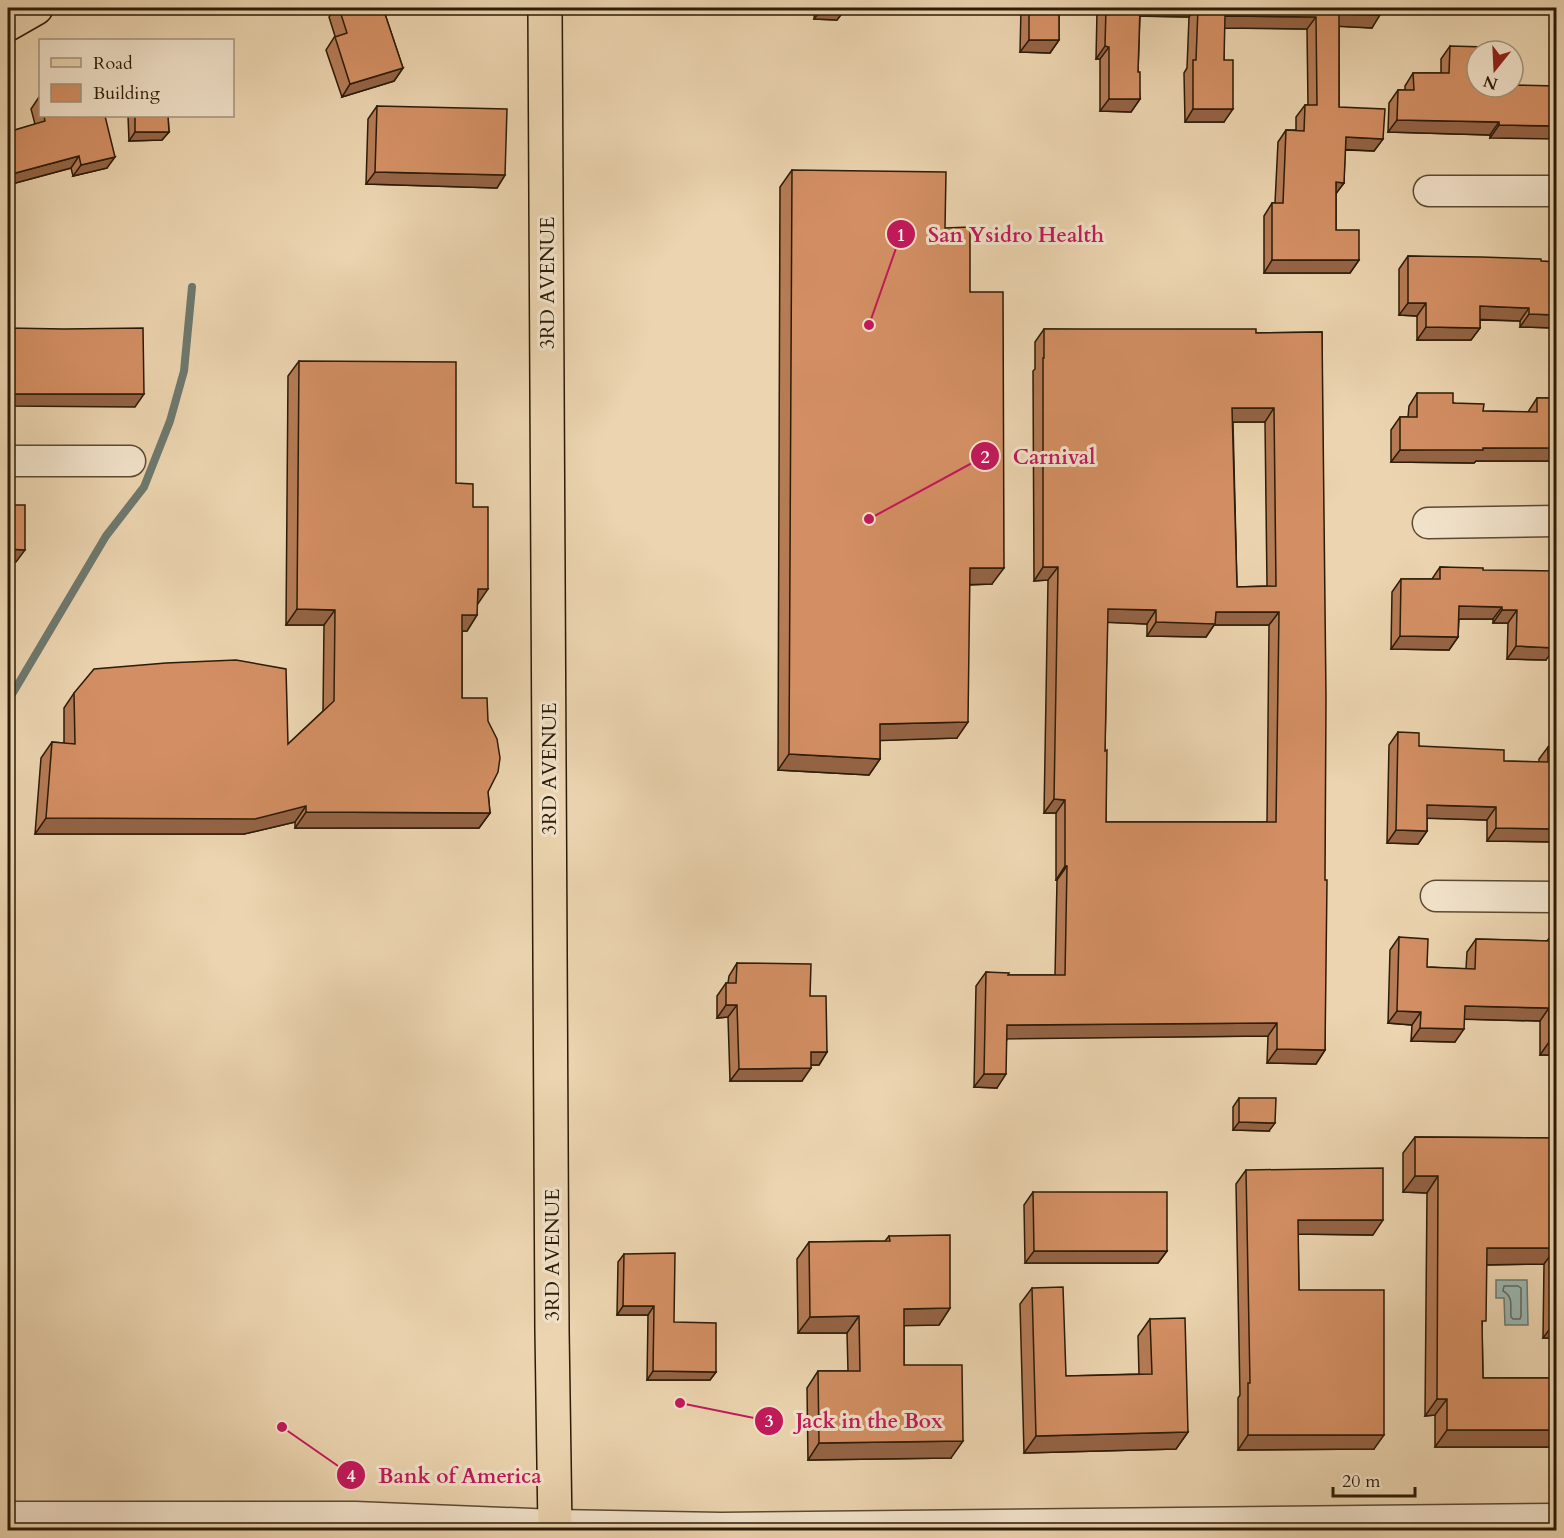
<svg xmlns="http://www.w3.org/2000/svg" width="1564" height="1538" font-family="Cardo,serif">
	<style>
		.water { fill: #9ab7b3; stroke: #6e796e; stroke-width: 1.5 }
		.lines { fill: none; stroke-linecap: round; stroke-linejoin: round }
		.shore { stroke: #63695d; stroke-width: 1.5 }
		.stream { stroke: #6e796e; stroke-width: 8 }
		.minor-casing { stroke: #5c4931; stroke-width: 33 }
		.major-casing { stroke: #2c1b07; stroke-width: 36 }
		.minor { stroke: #f2e3cb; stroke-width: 30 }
		.major { stroke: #ebd4af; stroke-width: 33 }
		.wall { fill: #b57b55; stroke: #2c1b07; stroke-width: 1.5; fill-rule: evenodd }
		.shaded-wall { fill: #946445; stroke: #2c1b07; stroke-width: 1.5 }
		.building { fill: #d38f63; stroke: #2c1b07; stroke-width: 1.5; fill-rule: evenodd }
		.labels { text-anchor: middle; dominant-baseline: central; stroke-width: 6; stroke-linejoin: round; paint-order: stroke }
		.street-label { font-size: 20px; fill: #2c1b07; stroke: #f2e3cb }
		.leader { fill: none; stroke: #c2185b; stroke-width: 2 }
		.callout-dot { fill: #c2185b; stroke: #f2e3cb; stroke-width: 2 }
		.mark-label { font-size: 18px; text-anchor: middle; font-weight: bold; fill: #fff }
		.callout-label { font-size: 21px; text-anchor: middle; font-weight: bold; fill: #c2185b; stroke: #f2e3cb; stroke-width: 6; stroke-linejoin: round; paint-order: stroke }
	</style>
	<rect width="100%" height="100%" fill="#ebd4af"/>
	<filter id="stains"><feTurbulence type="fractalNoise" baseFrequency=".00333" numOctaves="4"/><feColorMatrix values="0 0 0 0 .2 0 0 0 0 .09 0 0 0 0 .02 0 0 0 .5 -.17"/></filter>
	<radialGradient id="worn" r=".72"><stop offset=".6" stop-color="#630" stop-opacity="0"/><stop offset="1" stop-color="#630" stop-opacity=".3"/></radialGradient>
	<polygon class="water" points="1496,1280 1527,1280 1528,1325 1505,1325 1504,1298 1496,1298"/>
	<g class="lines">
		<path class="shore" d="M1504,1286H1518L1521,1288V1316L1520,1319H1513L1511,1317C1510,1306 1514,1297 1503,1291Z"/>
		<polyline class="stream" points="8,701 106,536 144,487 170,421 184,371 192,287"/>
		<defs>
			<g id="minor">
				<polyline points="1429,191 1556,191"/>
				<polyline points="8,461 130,461"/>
				<polyline points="1428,523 1556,521"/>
				<polyline points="1436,896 1556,897"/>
				<polyline points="8,1517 355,1517 555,1525 721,1528 1556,1519"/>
			</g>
			<g id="major">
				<polyline points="545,8 552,1330 555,1530"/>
				<polyline points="8,24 36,8"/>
			</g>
		</defs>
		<use href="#minor" class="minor-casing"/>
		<use href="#major" class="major-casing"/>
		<use href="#minor" class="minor"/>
		<use href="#major" class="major"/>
	</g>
	<g class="wall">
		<polygon points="335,8 383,8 403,68 394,81 342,97 326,50 335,36 329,17"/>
		<polygon points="815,8 846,8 837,20 814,19"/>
		<polygon points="1021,8 1436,8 1435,10 1381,9 1372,28 1339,26 1339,107 1383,139 1374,151 1345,150 1344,183 1336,193 1336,230 1359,260 1350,273 1264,273 1264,216 1272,203 1275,203 1278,142 1286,130 1296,130 1296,117 1305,105 1308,105 1307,29 1224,28 1224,122 1185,122 1184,73 1187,68 1189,17 1140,16 1138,72 1140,99 1131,112 1100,111 1100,59 1096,59 1097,11 1059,10 1059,40 1050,53 1020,52"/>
		<polygon points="1450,46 1477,87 1557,86 1490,138 1490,135 1388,132 1389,103 1398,90 1405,90 1405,86 1413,73 1441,73 1441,59"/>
		<polygon points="39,97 40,97 40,116 105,116 107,168 73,176 71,168 8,185 8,132 35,124 31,109"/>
		<polygon points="377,106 505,175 497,188 366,184 368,119"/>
		<polygon points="128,116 168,116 169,132 162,140 129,141"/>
		<polygon points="792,170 945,228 970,292 992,584 969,585 957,738 880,740 880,759 869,775 778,770 780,187"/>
		<polygon points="1408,256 1557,262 1557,324 1554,328 1520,327 1520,321 1480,320 1480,328 1471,340 1417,340 1417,316 1399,315 1399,269"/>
		<path d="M1044,329L1256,333L1322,332L1325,1050L1316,1064L1267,1063L1268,1036L1007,1038L997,1088L974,1087L976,986L986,972L1008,975H1055L1057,880H1056V813H1044L1048,580L1034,581L1033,371L1035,369V342ZM1233,422H1265L1267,586L1237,587ZM1107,622L1147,624V636L1206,637L1214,625H1269L1267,822H1106L1105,751Z"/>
		<polygon points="299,361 456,483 473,507 477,615 467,631 462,631 462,698 488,792 490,813 479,828 295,828 295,822 244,834 35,834 41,758 52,742 64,743 64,708 74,693 288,744 323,711 324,625 286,625 288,376"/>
		<polygon points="1417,393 1483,411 1528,412 1537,398 1557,398 1557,461 1476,461 1474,463 1391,462 1391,430 1400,417 1408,417 1409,406"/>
		<polygon points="1440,567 1483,570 1557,620 1555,620 1546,660 1507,659 1508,623 1493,623 1493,619 1459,619 1458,637 1449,650 1391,649 1392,592 1401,579 1432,579"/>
		<polygon points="1398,732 1419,746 1504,761 1539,762 1539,759 1548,747 1557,842 1487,841 1487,820 1427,818 1427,831 1418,844 1387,843 1389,745"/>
		<polygon points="1399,937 1427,967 1466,969 1467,952 1476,939 1547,941 1550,937 1557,937 1557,1055 1540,1055 1540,1021 1464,1019 1455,1042 1411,1041 1412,1025 1388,1023 1390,950"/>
		<polygon points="737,963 810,996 827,1052 819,1065 811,1065 802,1081 730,1081 728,1017 717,1018 717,996 726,983 728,983 729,976"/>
		<polygon points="1239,1098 1269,1131 1233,1130 1233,1107"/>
		<path d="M1415,1137L1557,1138V1447H1435V1415L1425,1416L1427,1193L1403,1192V1153ZM1544,1264L1543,1338H1551V1378H1483L1482,1327L1486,1265Z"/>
		<polygon points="1246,1170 1373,1235 1298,1234 1299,1290 1374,1449 1238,1450 1238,1398 1240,1395 1236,1184"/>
		<polygon points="1033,1192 1167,1251 1158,1263 1025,1263 1024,1205"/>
		<polygon points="889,1236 950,1308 939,1325 904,1325 904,1365 951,1458 808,1460 807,1388 818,1371 848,1371 847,1333 798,1333 797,1259 809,1242 885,1241"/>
		<polygon points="624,1254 674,1322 716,1372 710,1380 647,1380 648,1315 617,1315 618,1262"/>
		<polygon points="1032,1288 1066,1376 1139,1374 1138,1336 1150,1319 1188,1432 1176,1449 1024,1453 1020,1304"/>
	</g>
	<g class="shaded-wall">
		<polygon points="823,8 846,8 837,20 814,19"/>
		<polygon points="1052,8 1100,8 1097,11 1050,10"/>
		<polygon points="1137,8 1196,8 1189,17 1131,16"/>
		<polygon points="1373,8 1436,8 1435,10 1372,9"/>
		<polygon points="1339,14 1380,15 1372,28 1331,26"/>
		<polygon points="1225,16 1316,17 1307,29 1216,28"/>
		<polygon points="1029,40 1059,40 1050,53 1020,52"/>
		<polygon points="1105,46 1109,47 1100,59 1096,59"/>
		<polygon points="403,68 394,81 342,97 350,84"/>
		<polygon points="1109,99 1140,99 1131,112 1100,111"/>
		<polygon points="1193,109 1233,109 1224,122 1185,122"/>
		<polygon points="1397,120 1499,122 1490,135 1388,132"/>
		<polygon points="1499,125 1557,126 1557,139 1490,138"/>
		<polygon points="135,132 169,132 162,140 129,141"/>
		<polygon points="1346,137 1383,139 1374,151 1337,149"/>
		<polygon points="79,156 71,168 8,185 8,175"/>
		<polygon points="115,157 107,168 73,176 81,165"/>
		<polygon points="375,172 505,175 497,188 366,184"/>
		<polygon points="1336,182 1344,183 1335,195"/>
		<polygon points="1272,260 1359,260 1350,273 1264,273"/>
		<polygon points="1408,303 1426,303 1417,316 1399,315"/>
		<polygon points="1480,306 1529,308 1520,321 1471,319"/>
		<polygon points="1529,314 1557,315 1557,324 1554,328 1520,327"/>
		<polygon points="1426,327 1480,328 1471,340 1417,340"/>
		<polygon points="8,394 144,394 135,407 8,406"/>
		<polygon points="1232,408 1274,408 1265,422 1223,422"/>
		<polygon points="1483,448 1557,448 1557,461 1476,461 1474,463 1391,462 1400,450"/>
		<polygon points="8,549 25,550 16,562 8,561"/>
		<polygon points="1043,567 1058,567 1048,580 1034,581"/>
		<polygon points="970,568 1004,568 992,584 958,585"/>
		<polygon points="478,589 488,589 477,605"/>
		<polygon points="1459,606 1502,607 1493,619 1450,619"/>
		<polygon points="297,609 335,610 324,625 286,625"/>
		<polygon points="1108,609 1156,610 1147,624 1098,622"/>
		<polygon points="1502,610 1517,610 1508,623 1493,623"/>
		<polygon points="1216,612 1279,612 1269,625 1214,625 1206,637 1147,636 1156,622"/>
		<polygon points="462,615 477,615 467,631 452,631"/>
		<polygon points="1400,636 1458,637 1449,650 1391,649"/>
		<polygon points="1516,646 1555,648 1546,660 1507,659"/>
		<polygon points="968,722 957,738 869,741 880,724"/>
		<polygon points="789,754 880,759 869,775 778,770"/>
		<polygon points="1054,799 1065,800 1056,813 1044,813"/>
		<polygon points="1427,805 1496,807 1487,820 1418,818"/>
		<polygon points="306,806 295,822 244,834 35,834 46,818"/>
		<polygon points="306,812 490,813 479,828 295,828"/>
		<polygon points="1496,828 1557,829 1557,842 1487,841"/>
		<polygon points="1396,830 1427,831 1418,844 1387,843"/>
		<polygon points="1065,866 1067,866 1057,880 1056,880"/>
		<polygon points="726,1005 737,1005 728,1017 717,1018"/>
		<polygon points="1465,1006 1549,1008 1540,1021 1456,1019"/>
		<polygon points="1397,1011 1421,1012 1412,1025 1388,1023"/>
		<polygon points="1277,1023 1268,1036 998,1039 1007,1025"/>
		<polygon points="1420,1028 1464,1029 1455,1042 1411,1041"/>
		<polygon points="1549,1042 1557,1042 1557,1055 1540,1055"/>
		<polygon points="1277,1049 1325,1050 1316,1064 1267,1063"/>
		<polygon points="811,1052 827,1052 819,1065 802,1065"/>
		<polygon points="811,1068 802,1081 730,1081 739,1069"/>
		<polygon points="984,1074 1006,1074 997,1088 974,1087"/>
		<polygon points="1239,1122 1275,1123 1269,1131 1233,1130"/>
		<polygon points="1415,1176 1438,1176 1427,1193 1403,1192"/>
		<polygon points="1298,1220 1383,1220 1373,1235 1288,1234"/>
		<polygon points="1487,1248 1556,1248 1544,1264 1475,1265"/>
		<polygon points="1034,1251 1167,1251 1158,1263 1025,1263"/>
		<polygon points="623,1306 654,1306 648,1315 617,1315"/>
		<polygon points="950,1308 939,1325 892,1326 904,1309"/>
		<polygon points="859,1316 847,1333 798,1333 810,1317"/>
		<polygon points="1555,1322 1557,1322 1557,1330 1551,1338 1543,1338"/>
		<polygon points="653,1371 716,1372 710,1380 647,1380"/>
		<polygon points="1437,1399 1447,1399 1435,1415 1425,1416"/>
		<polygon points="1447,1430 1557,1430 1557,1447 1435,1447"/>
		<polygon points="1188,1432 1176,1449 1024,1453 1036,1436"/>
		<polygon points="1248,1435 1384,1435 1374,1449 1238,1450"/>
		<polygon points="963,1441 951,1458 808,1460 819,1443"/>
	</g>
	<g class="building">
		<polygon points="339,8 383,8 403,68 350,84 335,37 347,33"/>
		<rect x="1029" y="8" width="30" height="32"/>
		<polygon points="1106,8 1140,8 1138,72 1140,72 1140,99 1109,99 1109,47 1105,46"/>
		<polygon points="1198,8 1381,8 1380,15 1339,14 1339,107 1385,109 1383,139 1346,137 1344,183 1336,182 1336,230 1359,230 1359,260 1272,260 1272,203 1283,203 1286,130 1304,131 1305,105 1317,105 1316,17 1225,16 1224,60 1233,60 1233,109 1193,109 1193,60 1196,60"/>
		<polygon points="1450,46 1486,47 1486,51 1477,51 1477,87 1513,87 1513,85 1557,86 1557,126 1499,125 1499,122 1397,120 1398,90 1414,90 1413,73 1449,73"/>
		<polygon points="377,106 507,109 505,175 375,172"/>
		<polygon points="44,116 105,116 115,157 81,165 79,156 8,175 8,132 45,121"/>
		<polygon points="135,116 168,116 169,132 135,132"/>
		<polygon points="792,170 946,172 945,228 970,227 970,292 1003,292 1004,568 970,568 968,722 880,724 880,759 789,754"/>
		<polygon points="1408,256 1481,257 1541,259 1541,261 1557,262 1557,315 1529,314 1529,308 1480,306 1480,328 1426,327 1426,303 1408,303"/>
		<polygon points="8,328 64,329 143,328 144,394 8,394"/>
		<path d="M1044,329H1256V333L1322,332L1326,698L1325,880H1327L1325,1050L1277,1049V1023L1007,1025L1006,1074H984L986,972L1009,973L1008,975H1065L1067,866H1065V800L1054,799L1058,567H1043V358H1044ZM1232,408H1274L1276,586L1237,587ZM1108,609L1156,610V622L1215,624L1216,612H1279L1276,822H1106L1107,750L1105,751Z"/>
		<polygon points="299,361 456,362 456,483 473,484 473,507 488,507 488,589 478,589 477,615 462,615 462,698 487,698 488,721 497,739 500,758 498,772 488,792 490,813 306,812 306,806 255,819 46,818 52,742 75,744 74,693 94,669 166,663 236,660 286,669 288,744 334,701 335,610 297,609"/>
		<polygon points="1417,393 1453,393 1453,403 1484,404 1483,411 1537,412 1537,398 1557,398 1557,448 1483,448 1483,450 1400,450 1400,417 1417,417"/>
		<polygon points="8,505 25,505 25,550 8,549"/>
		<polygon points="1440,567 1483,568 1483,570 1557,571 1557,607 1555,607 1555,648 1516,646 1517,610 1502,610 1502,607 1459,606 1458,637 1400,636 1401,579 1440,579"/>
		<polygon points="8,601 11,602 8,610"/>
		<polygon points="1398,732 1419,733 1419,746 1504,750 1504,761 1548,762 1548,747 1557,747 1557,829 1496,828 1496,807 1427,805 1427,831 1396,830"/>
		<polygon points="1399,937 1428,939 1427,967 1475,969 1476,939 1550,941 1550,937 1557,937 1557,1042 1549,1042 1549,1008 1465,1006 1464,1029 1420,1028 1421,1012 1397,1011"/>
		<polygon points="737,963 811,964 810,996 826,996 827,1052 811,1052 811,1068 739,1069 737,1005 726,1005 726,983 736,983"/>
		<polygon points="1239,1098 1276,1098 1275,1123 1239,1122"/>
		<polygon points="1415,1137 1557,1138 1557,1322 1555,1322 1556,1248 1487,1248 1486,1321 1482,1321 1483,1378 1557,1378 1557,1430 1447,1430 1447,1399 1437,1399 1438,1176 1415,1176"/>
		<polygon points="1383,1168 1383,1220 1298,1220 1299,1290 1384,1290 1384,1435 1248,1435 1248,1383 1250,1383 1246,1170"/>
		<polygon points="1033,1192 1167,1192 1167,1251 1034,1251"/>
		<polygon points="950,1235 950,1308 904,1309 904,1365 962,1365 963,1441 819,1443 818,1371 860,1371 859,1316 810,1317 809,1242 890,1241 889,1236"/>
		<polygon points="675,1253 674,1322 716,1323 716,1372 653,1371 654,1306 623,1306 624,1254"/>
		<polygon points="1063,1287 1066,1376 1152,1374 1150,1319 1185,1318 1188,1432 1036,1436 1032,1288"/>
	</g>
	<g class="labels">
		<g class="street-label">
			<text transform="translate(547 283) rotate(-90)">3RD AVENUE</text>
			<text transform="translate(549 769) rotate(-90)">3RD AVENUE</text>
			<text transform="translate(552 1255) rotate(-90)">3RD AVENUE</text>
		</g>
	</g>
	<path class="leader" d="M869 325L901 234M869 519L985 456M680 1403L769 1421M282 1427L351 1475"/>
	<g class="callout-dot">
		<circle cx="869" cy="325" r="6"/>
		<circle cx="869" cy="519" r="6"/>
		<circle cx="680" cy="1403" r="6"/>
		<circle cx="282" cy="1427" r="6"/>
		<circle cx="901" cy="234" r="15"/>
		<circle cx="985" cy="456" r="15"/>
		<circle cx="769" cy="1421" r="15"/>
		<circle cx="351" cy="1475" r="15"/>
	</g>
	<g class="mark-label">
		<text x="901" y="241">1</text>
		<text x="985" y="463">2</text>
		<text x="769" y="1427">3</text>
		<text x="351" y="1482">4</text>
	</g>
	<g class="callout-label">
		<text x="1016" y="242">San Ysidro Health</text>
		<text x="1054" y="464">Carnival</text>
		<text x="869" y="1428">Jack in the Box</text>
		<text x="460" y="1483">Bank of America</text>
	</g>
	<rect width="1564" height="1538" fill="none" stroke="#ebd4af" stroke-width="30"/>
	<rect x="9" y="9" width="1546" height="1520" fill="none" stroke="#2c1b07" stroke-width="3"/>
	<rect x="15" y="15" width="1534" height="1508" fill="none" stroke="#2c1b07" stroke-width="1.5"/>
	<rect x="39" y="39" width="195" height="78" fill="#f2e3cb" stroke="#a3937d" stroke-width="1.5"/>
	<rect x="51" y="58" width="30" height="9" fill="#ebd4af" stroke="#a3937d" stroke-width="1.5"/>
	<text x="93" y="69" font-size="18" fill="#2c1b07">Road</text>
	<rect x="51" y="84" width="30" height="18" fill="#d38f63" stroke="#a3937d" stroke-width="1.5"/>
	<text x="93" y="99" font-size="18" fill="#2c1b07">Building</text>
	<g transform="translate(1495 69) rotate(198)"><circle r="28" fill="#f2e3cb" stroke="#a3937d" stroke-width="1.5"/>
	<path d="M0-4.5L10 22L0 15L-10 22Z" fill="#8f2418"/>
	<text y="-9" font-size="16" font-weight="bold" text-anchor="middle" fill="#2c1b07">N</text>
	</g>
	<path d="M1333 1487v9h82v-9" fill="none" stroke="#2c1b07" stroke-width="3"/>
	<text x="1342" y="1487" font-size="18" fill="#2c1b07" stroke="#f2e3cb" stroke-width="4.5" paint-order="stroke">20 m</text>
	<rect width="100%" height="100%" filter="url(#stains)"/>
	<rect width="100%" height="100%" fill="url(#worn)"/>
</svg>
